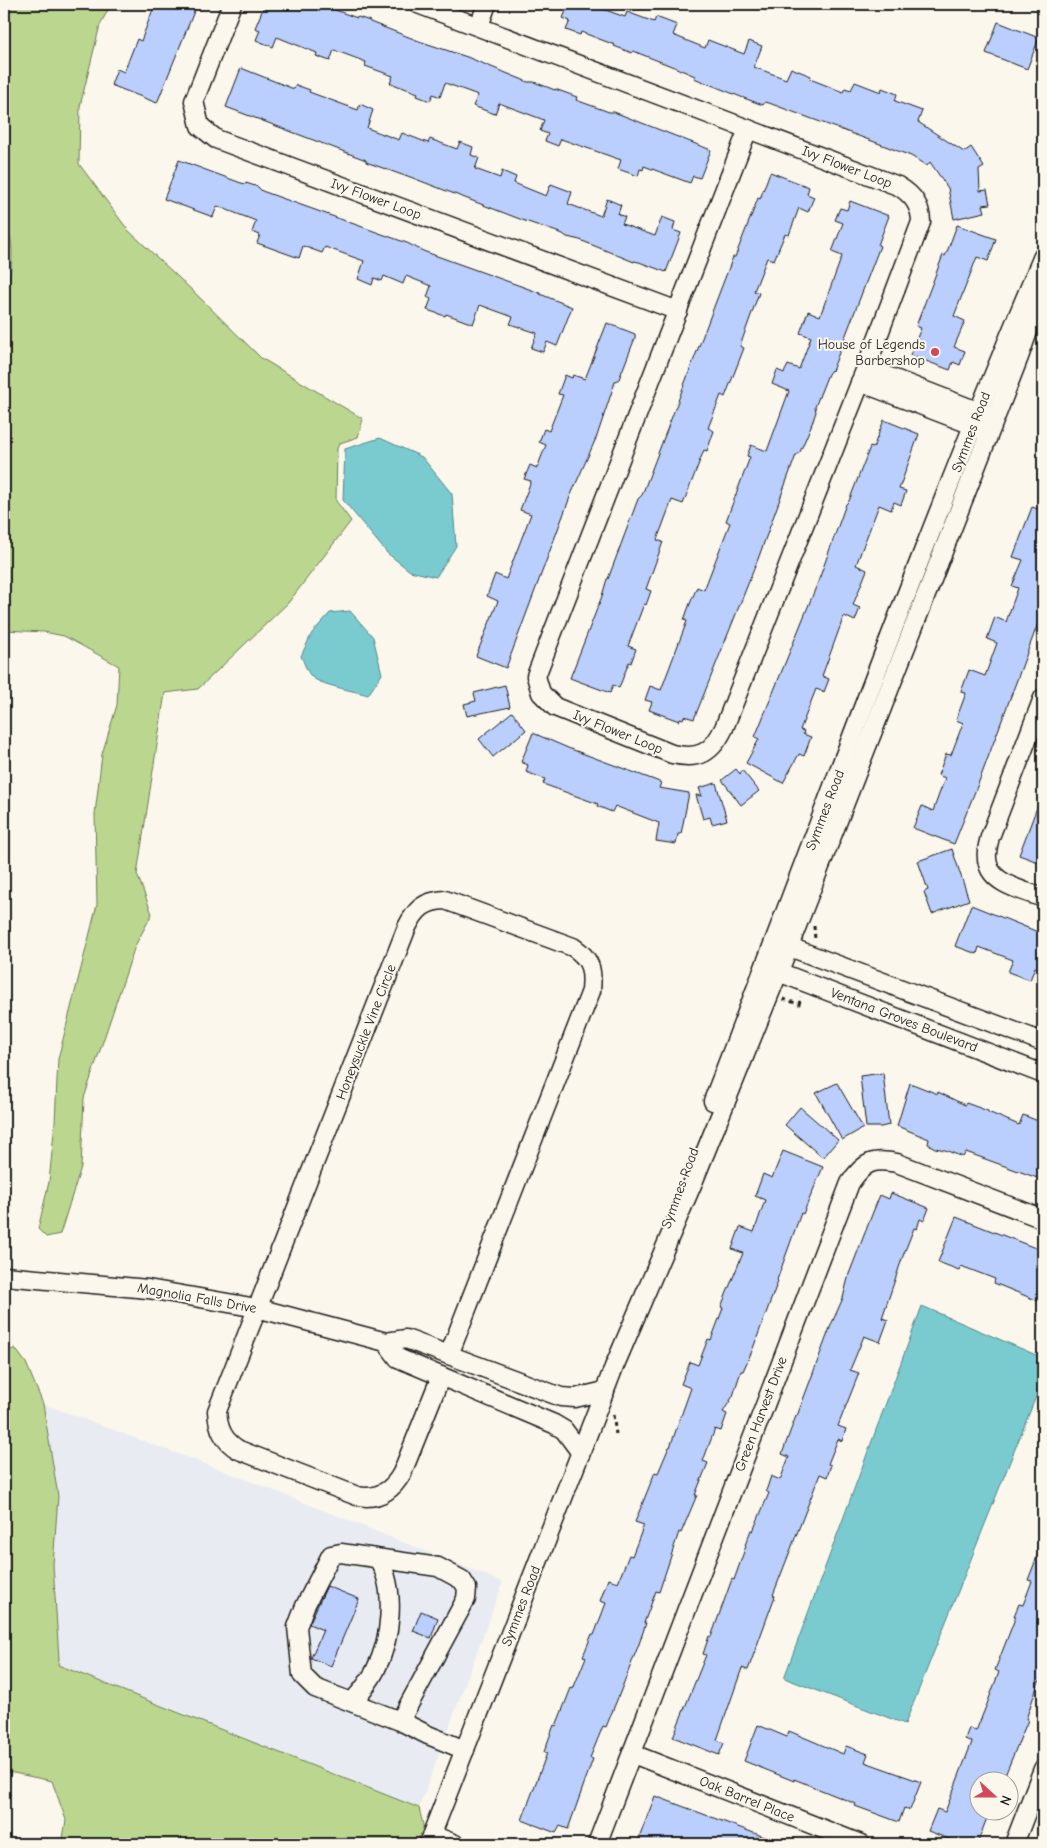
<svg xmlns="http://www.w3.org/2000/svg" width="1047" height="1848" font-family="'Comic Neue',sans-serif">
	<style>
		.built { fill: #e8ebf1 }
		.green { fill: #bbd78f; stroke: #6c7a56 }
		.water { fill: #7acbd0; stroke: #548588 }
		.building { fill: #bacffe; stroke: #1c1c1c }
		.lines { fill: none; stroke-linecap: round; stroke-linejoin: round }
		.minor-casing { stroke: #1c1c1c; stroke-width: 21 }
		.path { stroke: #1c1c1c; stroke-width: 3; stroke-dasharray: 4 4; stroke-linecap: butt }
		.minor { stroke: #fbf7ec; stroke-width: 18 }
		.poi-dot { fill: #d1495b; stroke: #fbf7ec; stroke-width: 2 }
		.labels { text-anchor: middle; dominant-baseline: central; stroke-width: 4; stroke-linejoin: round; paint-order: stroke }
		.street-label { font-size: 14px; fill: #1c1c1c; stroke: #fbf7ec }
		.poi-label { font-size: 14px; fill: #1c1c1c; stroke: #fbf7ec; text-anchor: end }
	</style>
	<rect width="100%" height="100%" fill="#fbf7ec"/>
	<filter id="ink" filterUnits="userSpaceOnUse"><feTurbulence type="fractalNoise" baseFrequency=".02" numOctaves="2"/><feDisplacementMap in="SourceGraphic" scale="10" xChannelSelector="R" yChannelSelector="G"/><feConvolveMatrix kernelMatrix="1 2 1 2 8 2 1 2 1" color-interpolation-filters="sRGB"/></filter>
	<g filter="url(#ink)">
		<polygon class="built" points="43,1404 227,1472 503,1582 419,1808 57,1665 59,1659 53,1565 58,1496"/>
		<g class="green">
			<path d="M4,4H111L100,25L80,106L79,164L128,230L196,294L261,358L363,419L358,437L340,443L337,448L336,501L351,521L288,603L198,689L165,693L137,874L152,914L135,946L84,1098L81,1167L60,1234L46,1237L38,1229L49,1182L55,1122L58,1059L97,905L95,814L102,754L117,705L119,666L64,636L44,632L4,630V297C11,277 18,242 4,224Z"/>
			<path d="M15,1348L26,1363L43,1404L58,1496L53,1565L59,1659L58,1665L419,1808C423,1827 429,1833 410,1844H62L66,1820L52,1781L4,1771V1354Z"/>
		</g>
		<g class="water">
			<polygon points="380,438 422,457 452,494 456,546 436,577 410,571 387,553 343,500 345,449"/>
			<path d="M350,611L373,637L382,674L368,695C355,691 320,685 312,677C307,673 304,662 301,656L312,633L330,613Z"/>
			<polygon points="922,1306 1043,1358 1043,1379 905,1724 784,1678"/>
		</g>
		<g class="building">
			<polygon points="155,4 197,4 157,103 111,85 117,69 124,72 137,39 141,41"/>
			<polygon points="265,4 319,4 357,18 358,17 370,21 370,22 419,41 467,57 528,82 534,82 555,90 555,89 577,97 576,100 609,112 614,112 711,150 700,178 693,176 690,183 644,166 643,170 640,169 638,176 618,169 621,160 561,139 558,146 545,141 548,134 540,131 544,120 499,103 495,114 473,106 478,95 445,83 440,97 433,94 430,101 417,96 418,93 390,83 393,76 365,66 366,62 334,50 330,61 316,56 317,53 277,37 273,47 256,40 260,30 255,28"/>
			<polygon points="569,4 589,4 625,17 627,12 654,22 656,17 677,25 673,35 705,48 708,40 744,54 749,41 762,46 754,67 786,79 791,68 811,76 810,79 843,92 845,88 851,90 855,82 881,92 882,88 897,94 895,101 922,111 918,122 964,152 971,147 984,167 979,170 980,191 987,190 990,204 983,205 985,212 954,219 948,188 930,162 927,166 911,156 880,144 769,103 765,102 763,105 741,97 694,78 695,76 674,67 633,51 632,53 614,46 615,45 581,32 580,35 566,30 570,21 563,18"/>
			<polygon points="998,22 1039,38 1027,69 986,53"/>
			<polygon points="241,68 294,89 296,85 310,90 309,92 358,110 360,104 373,110 367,128 399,140 402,133 428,143 430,139 457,149 460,142 473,147 471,155 479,158 475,169 500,178 502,171 516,177 514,183 546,196 551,184 572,192 568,204 601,216 607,199 621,205 618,214 625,217 622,224 655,236 662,217 675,222 673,230 681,233 666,272 639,262 634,261 634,262 580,240 567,237 563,234 525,221 405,175 405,176 366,162 366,160 226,107"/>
			<polygon points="179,160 241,183 246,184 246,183 258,187 262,191 407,243 423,251 540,293 540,294 572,307 557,346 547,342 543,352 531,348 537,333 510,324 513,317 480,305 473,324 446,314 445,316 427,310 431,299 427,297 431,286 406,276 403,284 384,276 382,281 374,278 372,285 358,279 364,261 325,247 322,253 303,246 299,258 257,243 260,235 252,232 256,221 217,206 213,217 164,199"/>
			<polygon points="770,172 809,187 807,194 814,197 808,212 799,208 789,235 785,234 774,260 767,258 754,291 759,293 740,346 744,348 725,397 721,395 708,428 714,431 707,451 704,450 683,504 672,500 657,540 663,542 646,589 651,591 646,605 644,604 628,646 636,649 631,663 629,662 619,688 613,685 610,693 570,678 602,596 607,579 608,579 638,499 642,495 733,257 735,257 755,206 758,198 760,199"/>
			<polygon points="850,201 889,216 878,245 880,246 832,371 831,370 828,374 815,407 816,412 811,426 800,452 796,455 758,559 694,719 684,716 683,719 680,718 679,721 649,710 652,702 645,700 650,686 661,690 687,621 684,620 689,606 697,587 704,590 730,523 726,521 750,457 747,456 751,445 767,451 789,391 772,384 777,370 784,373 788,365 799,369 811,337 800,333 808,311 820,316 842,256 832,252 843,223 835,220 840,208 847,210"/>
			<polygon points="957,225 996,239 988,261 977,257 954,316 965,321 954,347 965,351 960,365 953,362 950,370 910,355 921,328 916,326 943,255 945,256 947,252"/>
			<polygon points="607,323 635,334 635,338 619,379 615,382 597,436 570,497 506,668 476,656 498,601 487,596 495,574 506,579 531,514 520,510 531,481 524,479 530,465 537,468 546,445 539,442 544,429 549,431 563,395 558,394 565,375 572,378 573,375 585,379"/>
			<polygon points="884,420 919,434 899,489 906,491 901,505 894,502 891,510 879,505 856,565 867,570 853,605 860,608 855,621 844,616 822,676 829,679 824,692 816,689 800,730 804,731 803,734 811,737 804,756 799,754 783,783 746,763 759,739 755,737 818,582 846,504 849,501 870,447 873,448"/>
			<polygon points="1032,507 1043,511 1043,610 980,779 954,844 913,828 922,806 933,811 945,778 938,775 946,754 951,755 963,723 956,720 966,693 961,692 969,670 985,676 997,643 987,639 995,617 1006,622 1018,588 1012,586 1023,560 1013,557"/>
			<polygon points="505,685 510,707 467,716 464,704 476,701 474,693"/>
			<polygon points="512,712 526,730 493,757 479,739"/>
			<polygon points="533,733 568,748 657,781 661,783 659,788 689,793 681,834 678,834 676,844 656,841 659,823 615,806 612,812 597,806 598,804 543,784 545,779 526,772 528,765 521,762"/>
			<polygon points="736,769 740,774 742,770 759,791 741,805 722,780"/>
			<polygon points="716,783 727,820 712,824 710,817 703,819 696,795 702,796 699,788"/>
			<polygon points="1042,794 1043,794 1043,864 1019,855"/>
			<polygon points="952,849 969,900 932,914 924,892 928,890 918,861"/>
			<polygon points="971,905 1043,934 1043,971 1035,967 1030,980 1008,972 1013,960 979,947 977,954 955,946"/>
			<polygon points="883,1073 889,1125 881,1127 866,1127 860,1076"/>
			<polygon points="837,1083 863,1128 842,1140 816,1093"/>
			<polygon points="910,1083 938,1094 938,1092 965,1105 966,1103 988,1111 988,1112 1019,1125 1023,1115 1043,1123 1043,1180 966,1152 963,1157 945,1150 935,1148 928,1144 929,1139 897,1126"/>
			<polygon points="800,1107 838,1140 823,1158 785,1125"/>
			<polygon points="783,1151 823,1167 803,1214 801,1213 777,1280 778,1281 752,1351 743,1371 741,1371 733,1396 723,1412 727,1414 721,1431 715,1429 703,1461 708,1463 695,1495 697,1495 681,1533 679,1532 659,1592 656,1591 644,1623 646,1623 639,1644 619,1695 606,1727 603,1726 590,1758 593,1759 568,1829 560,1826 556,1833 522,1820 547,1753 544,1752 554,1725 556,1726 571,1688 573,1689 586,1657 583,1656 592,1634 594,1635 606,1603 600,1601 608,1579 618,1582 629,1555 632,1556 644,1525 635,1522 655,1472 658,1473 669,1447 670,1447 691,1388 681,1384 690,1362 698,1365 708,1339 711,1340 723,1308 721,1307 743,1253 732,1249 740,1227 754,1232 765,1200 755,1196 763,1174 772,1178"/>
			<polygon points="891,1193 929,1208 924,1221 920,1219 917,1229 914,1228 903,1256 882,1318 888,1320 880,1342 864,1336 850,1370 859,1373 838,1426 846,1429 842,1441 838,1439 828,1464 831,1465 827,1477 820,1474 773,1595 775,1596 748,1670 742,1668 717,1740 724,1743 719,1755 673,1737 706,1655 703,1654 709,1636 711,1637 732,1579 734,1580 746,1546 745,1545 751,1530 753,1531 769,1493 766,1491 771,1476 780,1480 789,1457 782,1454 790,1432 796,1416 797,1416 831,1325 843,1298 849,1274 873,1212 880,1195 889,1199"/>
			<polygon points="956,1217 1043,1251 1043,1303 994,1283 995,1279 961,1266 959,1270 938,1262"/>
			<polygon points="1042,1544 1043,1683 1039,1681 1026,1719 1028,1720 1003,1780 980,1780 980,1810 990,1810 977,1844 962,1844 928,1831 937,1809 945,1812 972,1742 965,1739 969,1728 976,1731 987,1704 999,1672 995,1670 1016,1616 1014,1616 1019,1604 1023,1605 1032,1581 1028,1580"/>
			<polygon points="327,1586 359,1599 331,1666 311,1658 323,1630 309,1624"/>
			<polygon points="421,1611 438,1618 431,1638 413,1631"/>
			<polygon points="758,1725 787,1737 789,1731 843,1754 846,1746 868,1754 865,1762 921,1782 910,1810 904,1808 899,1822 855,1806 856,1804 794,1779 794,1781 744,1761"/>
			<polygon points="655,1796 778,1842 778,1844 647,1844 638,1841"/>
		</g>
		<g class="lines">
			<defs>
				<g id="minor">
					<polyline points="232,4 194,101 200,126 216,139 678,311"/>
					<polyline points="418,4 748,129"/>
					<polyline points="479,26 487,4"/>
					<path d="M748,129L898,186C912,194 921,206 921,222L866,368L724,728C712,753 699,760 672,754L555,707L541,693L536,676Z"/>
					<polyline points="866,368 990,416"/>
					<polyline points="860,382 983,429"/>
					<path d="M1043,698L990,837C988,845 985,855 988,864C993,885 1026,891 1043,898"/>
					<polyline points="779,943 1043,1042"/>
					<polyline points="768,968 1043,1074"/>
					<path d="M713,1101C822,819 925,534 1043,256"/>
					<polyline points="4,1276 148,1289 257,1308 386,1342 406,1339 561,1397 575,1398 605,1391"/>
					<polyline points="386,1342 398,1358 554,1424 564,1430 581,1453"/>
					<path d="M441,1376L402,1473C392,1491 378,1500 357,1496L239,1450C223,1441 218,1428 217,1411L407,927C416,909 424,901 445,900L573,947C591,959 593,970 591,991L449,1355"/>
					<path d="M352,1702C361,1692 369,1683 375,1671C391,1640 397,1589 378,1559"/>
					<polyline points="400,1721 466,1599 467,1588 462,1580 438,1567 341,1553 331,1555 305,1606 297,1627 302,1675 315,1688 400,1721 428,1735 465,1750"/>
					<polyline points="633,1754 861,1844"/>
					<polyline points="432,1835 455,1844"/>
					<polyline points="428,1844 614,1367 694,1180 789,946 1019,357 1043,289"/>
					<path d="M597,1844L850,1183C864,1162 873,1158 897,1163L1043,1219"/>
					<polyline points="1014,1844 1043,1769"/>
				</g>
			</defs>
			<use href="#minor" class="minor-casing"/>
			<g class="path">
				<polyline points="814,926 815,940"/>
				<polyline points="783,999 799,1004 801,997"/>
				<polyline points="613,1415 616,1434"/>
			</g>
			<use href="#minor" class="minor"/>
		</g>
	</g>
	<circle class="poi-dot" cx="935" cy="352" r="5"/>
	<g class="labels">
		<g class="street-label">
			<text transform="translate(847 167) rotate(21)">Ivy Flower Loop</text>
			<text transform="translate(376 199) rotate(20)">Ivy Flower Loop</text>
			<text transform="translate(971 432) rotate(-69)">Symmes Road</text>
			<text transform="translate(618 732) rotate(22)">Ivy Flower Loop</text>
			<text transform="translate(825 810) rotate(-69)">Symmes Road</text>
			<text transform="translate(904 1020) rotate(21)">Ventana Groves Boulevard</text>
			<text transform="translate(366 1032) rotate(-69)">Honeysuckle Vine Circle</text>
			<text transform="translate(680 1188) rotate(-70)">Symmes Road</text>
			<text transform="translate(197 1298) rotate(10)">Magnolia Falls Drive</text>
			<text transform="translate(761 1414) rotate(-69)">Green Harvest Drive</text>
			<text transform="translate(521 1606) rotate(-69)">Symmes Road</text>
			<text transform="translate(747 1799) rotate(22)">Oak Barrel Place</text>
		</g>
		<g class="poi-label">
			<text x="925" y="344">House of Legends<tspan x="925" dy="16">Barbershop</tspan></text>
		</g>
	</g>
	<rect width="1047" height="1848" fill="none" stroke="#fbf7ec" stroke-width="20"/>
	<rect x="10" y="10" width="1027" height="1828" fill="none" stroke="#1c1c1c" stroke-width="2" filter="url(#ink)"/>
	<g transform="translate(994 1796) rotate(111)"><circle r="24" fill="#fbf7ec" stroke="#a29f99"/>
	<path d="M0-4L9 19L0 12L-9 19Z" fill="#d1495b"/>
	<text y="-8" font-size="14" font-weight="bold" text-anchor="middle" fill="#1c1c1c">N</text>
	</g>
</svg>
